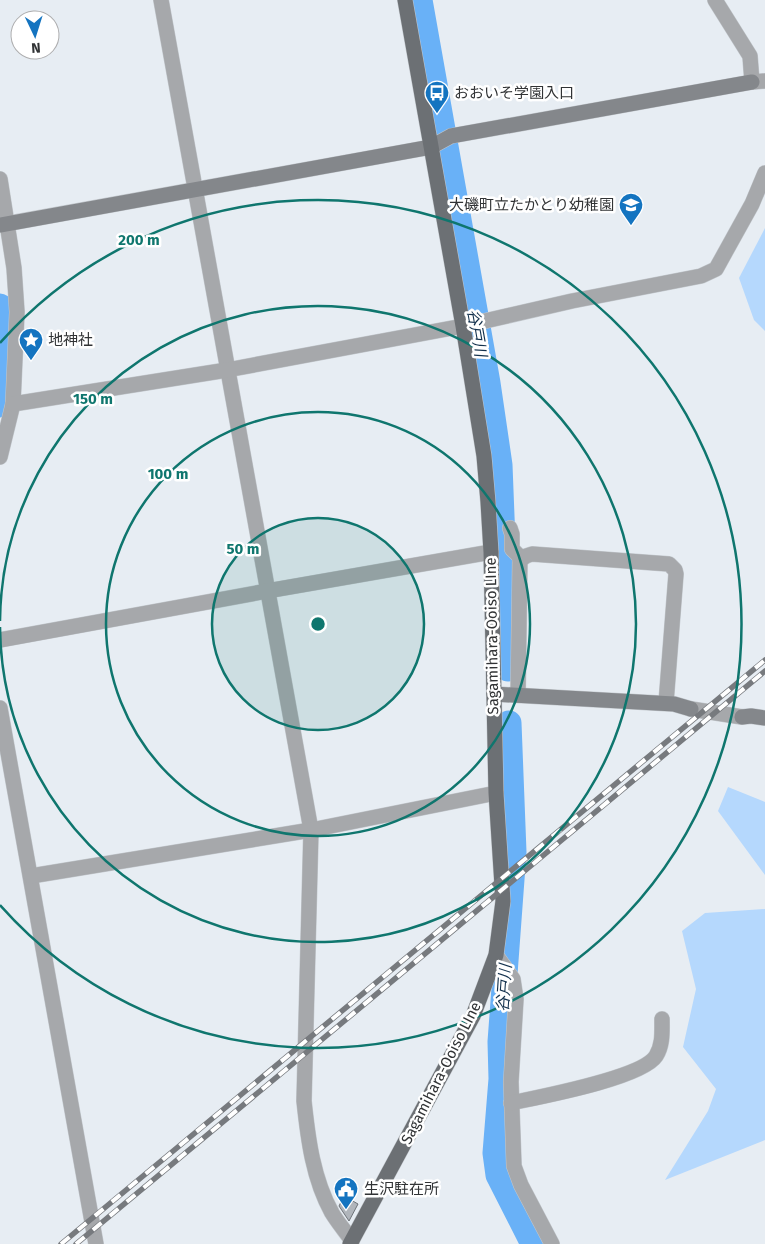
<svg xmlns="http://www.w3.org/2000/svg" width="765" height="1244" font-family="'Fira Sans','Noto Sans JP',sans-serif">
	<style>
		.green { fill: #b5d8fd }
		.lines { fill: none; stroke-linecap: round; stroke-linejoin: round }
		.river { stroke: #69b1f7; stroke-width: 25 }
		.building { fill: #b0b5bb; stroke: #6e7378 }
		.street-casing { stroke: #c3c8cd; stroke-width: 16 }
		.secondary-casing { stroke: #c3c8cd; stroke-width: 16 }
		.primary-casing { stroke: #c3c8cd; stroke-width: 16 }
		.street { stroke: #a6a8ab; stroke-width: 15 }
		.secondary { stroke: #84878b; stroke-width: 15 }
		.primary { stroke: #6c7074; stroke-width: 15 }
		.rail-casing { stroke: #777a7e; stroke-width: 5.5 }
		.rail { stroke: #fff; stroke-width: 4; stroke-dasharray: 11; stroke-linecap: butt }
		.ring { fill: none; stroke: #0f766e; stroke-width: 2.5 }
		.labels { text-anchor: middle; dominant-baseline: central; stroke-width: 5; stroke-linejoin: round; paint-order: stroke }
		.poi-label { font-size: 15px; fill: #313335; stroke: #fff; text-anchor: start }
		.street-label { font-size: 15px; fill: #313335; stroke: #fff }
		.water-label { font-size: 16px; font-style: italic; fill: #13314d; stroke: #fff }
		.centre { fill: #0f766e; stroke: #fff; stroke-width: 2.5 }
		.ring-label { font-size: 15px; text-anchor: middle; font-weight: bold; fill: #0f766e; stroke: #fff; stroke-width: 5; stroke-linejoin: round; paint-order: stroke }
	</style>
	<rect width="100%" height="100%" fill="#e7edf3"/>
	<g class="green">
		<polygon points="765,228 765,331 754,320 739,278"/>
		<polygon points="728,787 765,802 765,875 718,811"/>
		<polygon points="765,909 765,1140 665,1180 708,1111 716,1089 683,1047 696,989 682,931 705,913"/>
	</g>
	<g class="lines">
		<g class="river">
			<polyline points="420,0 488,383 500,465 508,669"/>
			<polyline points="0,306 7,359 0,405"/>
			<polyline points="509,723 514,852 500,1042 501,1079 495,1153 498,1175 533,1244"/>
		</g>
	</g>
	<polygon class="building" points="344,1196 358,1204 349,1221 339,1206"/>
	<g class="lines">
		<defs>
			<g id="street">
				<path d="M161,0L311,830L304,1101C308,1139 313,1179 332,1213C338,1223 346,1232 352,1241"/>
				<polyline points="715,0 750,56 752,82 765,81"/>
				<polyline points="0,179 14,268 17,312 13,404 0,457"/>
				<polyline points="13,404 227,370 463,326 572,301 701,276 716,269 752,204 765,173"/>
				<polyline points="510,528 512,534 512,549 520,557 518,695"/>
				<polyline points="520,560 526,556 532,554 669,564 675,570 676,574 666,703"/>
				<polyline points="0,640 267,591 491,552"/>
				<polyline points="0,708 96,1244"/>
				<polyline points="691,709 742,717"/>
				<polyline points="31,876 311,830 496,793"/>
				<polyline points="496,955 513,979 516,999 511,1082 514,1166 521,1185 552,1244"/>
				<path d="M511,1103C539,1097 642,1078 656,1056C663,1045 662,1032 662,1019"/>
			</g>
			<g id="secondary">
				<polyline points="0,225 431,147 451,136 752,82"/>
				<polyline points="494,694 674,704 691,709"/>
				<polyline points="742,717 751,716 765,718"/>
			</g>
			<polyline id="primary" points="350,1244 473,1016 496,955 503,901 496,793 491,552 488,502 484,456 463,326 405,0"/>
		</defs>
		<use href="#street" class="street-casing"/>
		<use href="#secondary" class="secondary-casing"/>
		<use href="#primary" class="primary-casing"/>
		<use href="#street" class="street"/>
		<use href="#secondary" class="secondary"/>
		<use href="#primary" class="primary"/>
		<defs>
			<g id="rail">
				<polyline points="61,1244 765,660"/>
				<polyline points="76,1244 765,671"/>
			</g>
		</defs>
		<use href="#rail" class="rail-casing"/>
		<use href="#rail" class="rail"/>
	</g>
	<circle cx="318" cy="624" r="106" fill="#0f766e" fill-opacity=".12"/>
	<g class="ring">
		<circle cx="318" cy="624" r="106"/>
		<circle cx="318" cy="624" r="212"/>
		<path d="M0 621A318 318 0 1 1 0 627"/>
		<path d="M0 343A424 424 0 1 1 0 905"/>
	</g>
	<defs>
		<symbol id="bus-pin" viewBox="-11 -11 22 30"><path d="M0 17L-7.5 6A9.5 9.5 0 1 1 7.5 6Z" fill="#1474c0" stroke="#fff"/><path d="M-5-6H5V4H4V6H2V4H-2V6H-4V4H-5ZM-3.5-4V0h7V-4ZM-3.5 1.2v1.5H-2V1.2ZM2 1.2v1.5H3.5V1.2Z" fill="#fff"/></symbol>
		<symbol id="school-pin" viewBox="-11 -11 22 30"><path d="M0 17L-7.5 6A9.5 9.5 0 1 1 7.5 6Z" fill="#1474c0" stroke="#fff"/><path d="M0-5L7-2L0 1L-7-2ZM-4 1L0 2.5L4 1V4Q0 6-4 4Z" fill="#fff"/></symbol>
		<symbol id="sight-pin" viewBox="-11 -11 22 30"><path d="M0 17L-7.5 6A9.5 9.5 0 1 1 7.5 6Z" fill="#1474c0" stroke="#fff"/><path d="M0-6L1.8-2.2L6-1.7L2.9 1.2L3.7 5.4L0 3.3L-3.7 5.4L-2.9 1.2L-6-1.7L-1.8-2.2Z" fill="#fff"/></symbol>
		<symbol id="civic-pin" viewBox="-11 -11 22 30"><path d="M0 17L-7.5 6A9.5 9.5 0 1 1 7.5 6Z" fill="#1474c0" stroke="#fff"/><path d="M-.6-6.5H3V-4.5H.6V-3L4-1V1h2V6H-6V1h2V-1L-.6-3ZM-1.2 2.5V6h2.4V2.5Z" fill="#fff"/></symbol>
	</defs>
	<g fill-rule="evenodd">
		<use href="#bus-pin" x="423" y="79" width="28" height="38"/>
		<use href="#school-pin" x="617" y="191" width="28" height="38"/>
		<use href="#sight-pin" x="17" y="326" width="28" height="38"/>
		<use href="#civic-pin" x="332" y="1175" width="28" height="38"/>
	</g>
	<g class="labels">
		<g class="poi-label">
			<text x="454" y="93">おおいそ学園入口</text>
			<text x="614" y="205" text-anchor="end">大磯町立たかとり幼稚園</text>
			<text x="48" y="340">地神社</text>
			<text x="364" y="1189">生沢駐在所</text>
		</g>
		<g class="street-label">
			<text transform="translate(492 636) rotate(-91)">Sagamihara-Ooiso LIne</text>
			<text transform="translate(441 1073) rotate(-63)">Sagamihara-Ooiso LIne</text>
		</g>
		<g class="water-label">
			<text transform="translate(477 333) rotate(80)">谷戸川</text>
			<text transform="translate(504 988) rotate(-86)">谷戸川</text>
		</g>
	</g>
	<circle cx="318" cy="624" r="8" class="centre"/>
	<g class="ring-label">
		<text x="139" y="245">200 m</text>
		<text x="93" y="404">150 m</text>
		<text x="168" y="479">100 m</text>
		<text x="243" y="554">50 m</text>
	</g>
	<g transform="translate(35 35) rotate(176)"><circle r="24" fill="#ffffff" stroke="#adadae"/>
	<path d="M0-4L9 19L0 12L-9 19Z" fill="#1474c0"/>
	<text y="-8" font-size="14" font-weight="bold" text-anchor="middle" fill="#313335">N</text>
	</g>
</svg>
